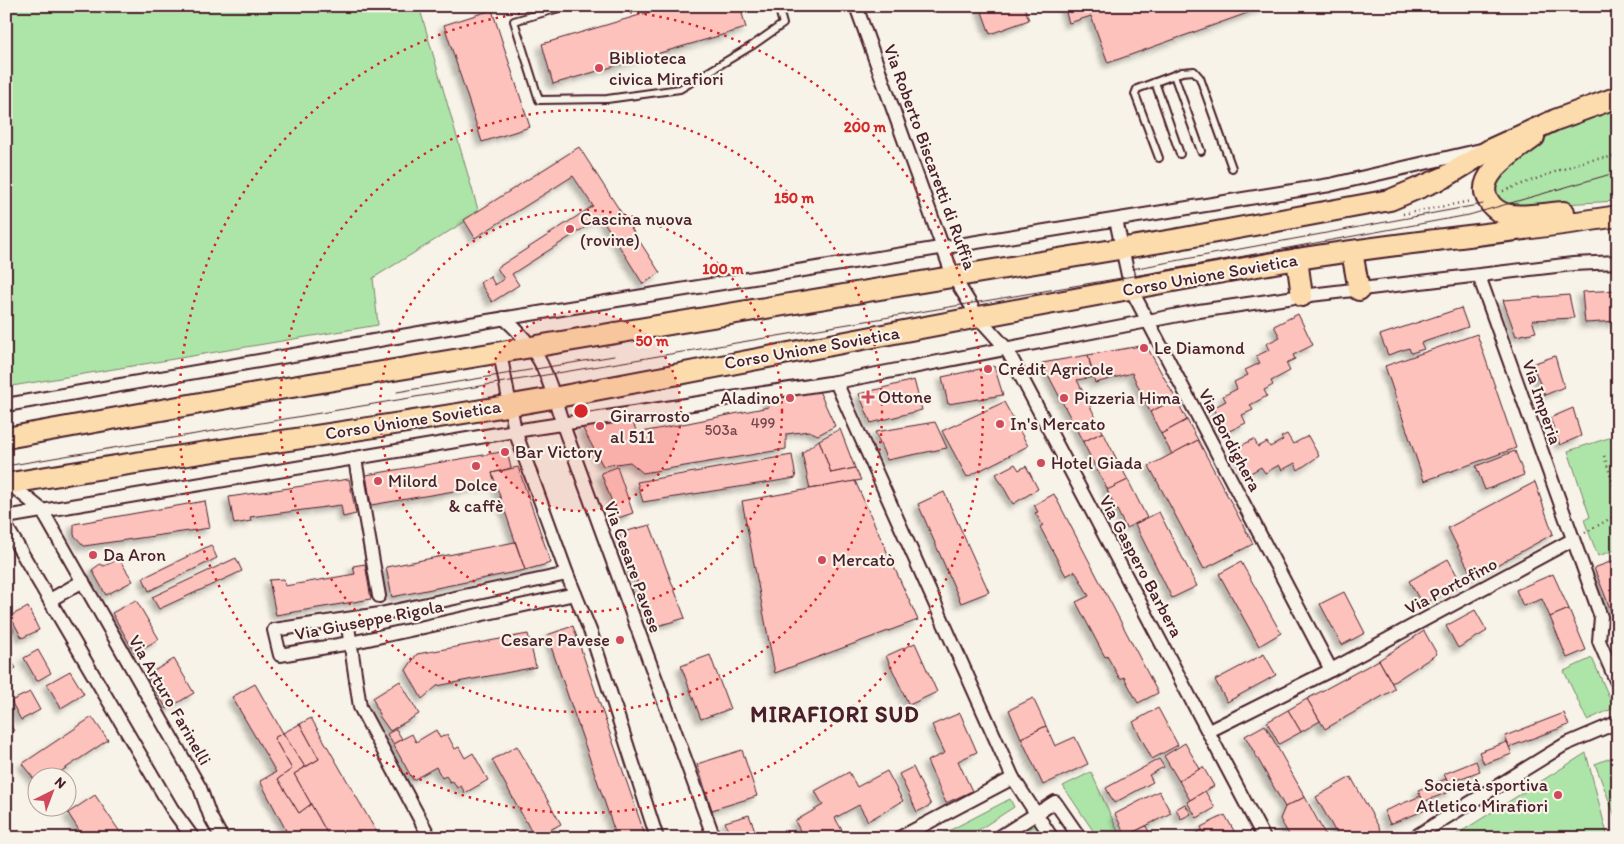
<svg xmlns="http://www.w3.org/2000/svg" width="1624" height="844" font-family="Itim,sans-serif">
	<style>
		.green { fill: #ade5a9; stroke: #7c826a }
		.building { fill: #fec2bc; stroke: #4a1f2b; filter: url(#shadow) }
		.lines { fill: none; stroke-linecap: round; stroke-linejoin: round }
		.service-casing { stroke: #4a1f2b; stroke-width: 10 }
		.minor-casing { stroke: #4a1f2b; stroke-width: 16 }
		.primary-casing { stroke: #4a1f2b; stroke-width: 24 }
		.path { stroke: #4a1f2b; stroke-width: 2.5; stroke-dasharray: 1 4; stroke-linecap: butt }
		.service { stroke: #f7f3e8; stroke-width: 6 }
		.minor { stroke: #f7f3e8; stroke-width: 12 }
		.primary { stroke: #fcdcac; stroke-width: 20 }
		.tram { stroke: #4a1f2b; stroke-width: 1 }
		.ring { fill: none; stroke: #d62828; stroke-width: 2.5; stroke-dasharray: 2.5 5 }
		.poi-dot { fill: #d1495b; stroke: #f7f3e8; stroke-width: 2 }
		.labels { text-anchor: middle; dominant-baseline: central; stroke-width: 4.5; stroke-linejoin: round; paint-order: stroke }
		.number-label { font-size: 15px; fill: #77484f }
		.poi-label { font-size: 18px; fill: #4a1f2b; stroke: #f7f3e8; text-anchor: start }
		.street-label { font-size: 18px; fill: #4a1f2b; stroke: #f7f3e8 }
		.district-label { font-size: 22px; font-weight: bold; letter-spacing: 1px; fill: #4a1f2b; stroke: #f7f3e8 }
		.centre { fill: #d62828; stroke: #f7f3e8; stroke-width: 2.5 }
		.ring-label { font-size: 15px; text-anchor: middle; font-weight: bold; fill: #d62828; stroke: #f7f3e8; stroke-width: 4.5; stroke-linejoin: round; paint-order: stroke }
	</style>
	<defs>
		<filter id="shadow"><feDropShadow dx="-4.5" dy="4.5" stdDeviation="2.5" flood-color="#0004"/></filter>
	</defs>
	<rect width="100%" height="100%" fill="#f7f3e8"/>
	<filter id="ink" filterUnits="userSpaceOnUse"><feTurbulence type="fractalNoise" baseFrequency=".02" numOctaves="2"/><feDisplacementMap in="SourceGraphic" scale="10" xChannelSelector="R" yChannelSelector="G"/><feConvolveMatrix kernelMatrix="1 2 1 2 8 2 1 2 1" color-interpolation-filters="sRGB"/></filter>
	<g filter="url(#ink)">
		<g class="green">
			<polygon points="6,6 419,6 479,213 373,278 378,325 6,387"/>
			<polygon points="1618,108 1618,201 1524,206 1495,204 1492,182 1558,128"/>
			<polygon points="1618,435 1618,549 1598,556 1584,520 1590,517 1568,451"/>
			<polygon points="1592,658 1614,708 1587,720 1564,671"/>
			<polygon points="1586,753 1608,838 1451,838"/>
			<polygon points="1618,755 1618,824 1595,764"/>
			<polygon points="1091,772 1121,838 1098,838 1063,786"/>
			<polygon points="1010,799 1014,807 966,838 935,838"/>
			<polygon points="1036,825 1042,834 1036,838 1015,838"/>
		</g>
		<g class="building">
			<polygon points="670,6 740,6 746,28 553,84 542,44"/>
			<polygon points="980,6 1024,6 1029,20 990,34"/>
			<polygon points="1064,6 1267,6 1108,63 1091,16 1069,23"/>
			<polygon points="492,10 530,127 482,142 444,25"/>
			<polygon points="579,147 660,273 643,284 601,217 512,274 519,285 492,302 480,283 490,276 495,285 504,279 497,268 593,206 573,176 475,238 464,220"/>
			<polygon points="1618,290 1618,321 1585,323 1582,292"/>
			<polygon points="1569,295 1574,318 1532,320 1536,332 1516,336 1503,300"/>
			<polygon points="1461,308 1468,327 1421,343 1424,349 1411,353 1409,348 1388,355 1380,335"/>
			<polygon points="1298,314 1313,345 1293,355 1295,359 1286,363 1290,371 1271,381 1273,385 1264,390 1267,396 1250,405 1253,410 1242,415 1246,423 1225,433 1213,408 1226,401 1223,396 1237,389 1234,382 1248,375 1245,370 1260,363 1256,356 1269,350 1266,344 1280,337 1274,326"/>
			<polygon points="1477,334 1516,448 1424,481 1385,366"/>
			<polygon points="1146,345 1176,399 1150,412 1132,373 1095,383 1088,355"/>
			<polygon points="1088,355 1093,377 1077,380 1103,432 1083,442 1042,363"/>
			<polygon points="1555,356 1564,387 1545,395 1532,364"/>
			<polygon points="994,366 1003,395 948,404 942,377"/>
			<polygon points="914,380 922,410 871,423 859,394"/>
			<polygon points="819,391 835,426 818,435 809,431 786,434 786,449 643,473 630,462 603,466 582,427 632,420 637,433 769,407 766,398"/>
			<polygon points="1176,399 1187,420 1161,434 1150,412"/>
			<polygon points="1004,402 1028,446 967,477 942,431"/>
			<polygon points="1573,408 1581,436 1560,445 1550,418"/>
			<polygon points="1187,420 1198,440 1172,454 1161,434"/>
			<polygon points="935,422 947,448 887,460 875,432"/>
			<polygon points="840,429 855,468 831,473 819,440"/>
			<polygon points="1103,432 1115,456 1095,466 1083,442"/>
			<polygon points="1287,434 1293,444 1308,436 1319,456 1298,470 1295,463 1282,470 1279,465 1265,473 1261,467 1249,474 1235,449 1254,439 1258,447 1267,442 1270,447 1283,440 1281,437"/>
			<polygon points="819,440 831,473 855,468 861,480 810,489 802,453"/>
			<polygon points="1198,440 1253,544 1204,569 1149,466"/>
			<polygon points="507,451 511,468 492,473 496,484 371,505 366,475"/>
			<polygon points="1515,451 1524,475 1485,490 1476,466"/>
			<polygon points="792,455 796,478 643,502 637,482"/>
			<polygon points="1115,456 1128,480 1108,490 1095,466"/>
			<polygon points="1015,464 1019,470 1026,466 1038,489 1013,504 996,474"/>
			<polygon points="518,467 551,563 525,570 492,473"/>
			<polygon points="617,467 633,513 618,518 601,473"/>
			<polygon points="349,479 356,514 343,517 341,505 250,517 251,521 234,524 229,497"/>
			<polygon points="1128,480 1147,518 1126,528 1107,490"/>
			<polygon points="855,481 918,620 775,673 742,501"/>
			<polygon points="1535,482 1553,534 1473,578 1448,528"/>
			<polygon points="944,492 989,592 961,603 918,504"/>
			<polygon points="1054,494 1158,693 1138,703 1124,677 1120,679 1107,656 1105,657 1076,602 1089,596 1075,571 1066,576 1040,527 1043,525 1035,513 1038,512 1034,505"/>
			<polygon points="205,501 210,528 84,546 74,535 74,524"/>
			<polygon points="1159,512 1197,586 1172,598 1135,524"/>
			<polygon points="650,525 685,618 654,627 619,533"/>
			<polygon points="515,542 525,570 392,597 386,567"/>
			<polygon points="211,545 217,558 149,591 143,578"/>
			<polygon points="236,558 242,571 159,609 152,597"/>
			<polygon points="119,559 133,581 106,595 92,570 100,564 104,566"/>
			<polygon points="1448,559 1462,584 1422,604 1409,581"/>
			<polygon points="1618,559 1618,622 1616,623 1594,568"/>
			<polygon points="1241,562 1281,633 1259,646 1219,574"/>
			<polygon points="365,564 371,599 276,615 269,580 284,579 285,586 355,574 353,566"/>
			<polygon points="1553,574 1569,609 1550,617 1542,599 1523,606 1516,590"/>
			<polygon points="1344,592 1365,633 1342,645 1320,604"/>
			<polygon points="136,600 159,639 135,653 112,613"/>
			<polygon points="28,607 39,630 22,638 10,616"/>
			<polygon points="1569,609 1586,650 1567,658 1550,617"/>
			<polygon points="1475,610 1487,631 1458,648 1446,626"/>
			<polygon points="573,626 646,838 617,838 547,635"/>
			<polygon points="1424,631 1437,654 1392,683 1379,660"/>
			<polygon points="528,634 536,667 437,686 422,699 406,670 417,654"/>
			<polygon points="915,643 937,692 909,705 886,656"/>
			<polygon points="38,650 51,673 37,681 24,658"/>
			<polygon points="6,653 16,668 6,674"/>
			<polygon points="1264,654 1276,675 1227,702 1215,680"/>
			<polygon points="710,655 730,709 701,719 681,666"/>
			<polygon points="174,659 194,693 167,709 147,675"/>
			<polygon points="1379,660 1395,689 1325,729 1307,699"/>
			<polygon points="70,671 84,694 61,708 47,684"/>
			<polygon points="400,681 419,714 390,731 380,717 373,698"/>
			<polygon points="255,684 283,733 274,738 292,769 278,779 299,813 311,804 330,838 290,838 260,781 276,772 232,697"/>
			<polygon points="30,692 40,710 21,720 11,701"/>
			<polygon points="1033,698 1046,726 1021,738 1009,710"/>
			<polygon points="1307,699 1320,721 1301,732 1288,710"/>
			<polygon points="1158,708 1178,745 1152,759 1133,722"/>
			<polygon points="1288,710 1301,732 1279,744 1267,722"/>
			<polygon points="960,713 977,752 958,761 972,791 946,803 927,761 945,753 932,725"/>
			<polygon points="1564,713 1569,725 1509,747 1505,736"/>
			<polygon points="92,717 108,740 54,776 38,776 38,784 22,764"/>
			<polygon points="6,718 14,731 6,735"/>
			<polygon points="311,718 380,838 330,838 294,774 319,759 300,724"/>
			<polygon points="300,724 319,759 305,767 283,733"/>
			<polygon points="1265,725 1305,797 1285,807 1245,736"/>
			<polygon points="1046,726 1055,746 1075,737 1088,764 1043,785 1021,738"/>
			<polygon points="396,729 402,739 393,744 387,734"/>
			<polygon points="436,730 440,738 447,734 455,749 459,747 465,758 473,753 488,780 465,793 461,786 457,788 453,781 450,782 446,776 442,778 436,767 413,780 393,744 412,734 416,742"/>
			<polygon points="283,733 305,767 294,774 311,804 299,813 278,779 292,769 274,738"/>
			<polygon points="1507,742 1512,754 1484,764 1479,752"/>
			<polygon points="1185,743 1200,769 1179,781 1164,756"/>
			<polygon points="517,746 561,824 535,838 492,760"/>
			<polygon points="742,750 757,796 712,810 697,764"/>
			<polygon points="1159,759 1164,767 1149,775 1153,782 1114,803 1106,788"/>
			<polygon points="1476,761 1480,771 1448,783 1444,774"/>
			<polygon points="913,767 931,805 917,812 899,774"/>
			<polygon points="1203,767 1214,786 1190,800 1179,781"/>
			<polygon points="887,771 903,801 868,821 859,805 835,818 843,832 832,838 804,838 795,821 823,805 815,791 849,772 857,787"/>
			<polygon points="1351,777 1385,838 1339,838 1316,797"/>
			<polygon points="1446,779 1451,791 1423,802 1418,790"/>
			<polygon points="1159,791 1171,813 1126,836 1115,814"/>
			<polygon points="1205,791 1215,808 1197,818 1187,802"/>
			<polygon points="95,795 124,838 84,838 68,813"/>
			<polygon points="1421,796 1426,810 1390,824 1384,811"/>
			<polygon points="1305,797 1327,838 1291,838 1280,819 1285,807"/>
			<polygon points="1185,804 1191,814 1181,819 1176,809"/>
			<polygon points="749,815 758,838 731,838 725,822"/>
			<polygon points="1225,815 1238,838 1206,838 1201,827"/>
			<polygon points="1146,826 1152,838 1127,838 1126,836"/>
			<polygon points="1202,830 1206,838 1187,838"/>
			<polygon points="512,831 516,838 500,838"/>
		</g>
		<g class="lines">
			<defs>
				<g id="service">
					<polyline points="566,6 514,21 539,100 607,99 680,89 753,45 783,24 778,6"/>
					<polyline points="1174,75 1201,151"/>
					<polyline points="1155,82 1180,154"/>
					<polyline points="1159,158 1135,94 1137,89 1182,72 1194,71 1200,78 1232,168"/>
					<polyline points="6,622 9,630 6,636"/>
				</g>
				<g id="minor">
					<polyline points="856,6 953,276 978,317 1006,348 1264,838"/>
					<polyline points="1116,220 1131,289 1331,670"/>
					<polyline points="1479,276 1601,617 1599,641 1618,685"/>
					<path d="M504,318C549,358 548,384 567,436L714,838"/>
					<polyline points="500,353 515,431 567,574 591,633 657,838"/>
					<polyline points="836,382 1013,778 1052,838"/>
					<polyline points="6,405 488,321 1330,185 1481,150"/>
					<polyline points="355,459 379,596"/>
					<polyline points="6,481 42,510 200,788 210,816 222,838"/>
					<polyline points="6,517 515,431 836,382 1199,311 1302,296 1573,264 1618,262"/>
					<polyline points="6,526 172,809 193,838"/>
					<polyline points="567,574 380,614 274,630 280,655 350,643 575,594"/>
					<polyline points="50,600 83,581"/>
					<polyline points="347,620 360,707 430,838"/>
					<polyline points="1209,731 1331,670 1572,540"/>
					<polyline points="899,838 1013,778"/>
					<polyline points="998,838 1055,802 1080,838"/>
					<polyline points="1413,838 1564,745 1618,722"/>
				</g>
				<g id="primary">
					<path d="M1534,137C1518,150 1473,175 1488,200C1492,208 1501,214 1510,215C1527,217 1547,213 1564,212"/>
					<polyline points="1352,252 1359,290"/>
					<polyline points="1297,259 1302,296"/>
					<polyline points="6,438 256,393 1173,240 1390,200 1445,177 1491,149 1555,120 1618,97"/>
					<path d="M6,484C190,452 375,430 558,397C803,351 1047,302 1292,260C1400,242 1510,233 1618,216"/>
				</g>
			</defs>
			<use href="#service" class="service-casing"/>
			<use href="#minor" class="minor-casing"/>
			<use href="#primary" class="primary-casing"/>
			<g class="path">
				<polyline points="1503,191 1585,161 1618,156"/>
				<polyline points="1403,214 1471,201"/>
				<polyline points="1604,456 1618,498"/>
				<polyline points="1585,533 1618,514"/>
				<polyline points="975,838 987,831"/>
			</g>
			<use href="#service" class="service"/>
			<use href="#minor" class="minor"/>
			<use href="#primary" class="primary"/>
			<g class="tram">
				<polyline points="1132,269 1483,204"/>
				<polyline points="397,392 614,356"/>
				<polyline points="6,466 1151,273 1469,215 1618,172"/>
			</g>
		</g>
	</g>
	<circle cx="581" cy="411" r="100" fill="#d62828" fill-opacity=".12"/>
	<g class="ring">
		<circle cx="581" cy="411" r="100"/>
		<circle cx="581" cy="411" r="201"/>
		<circle cx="581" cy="411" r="301"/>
		<circle cx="581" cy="411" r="402"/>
	</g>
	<g class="poi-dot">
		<circle cx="599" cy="68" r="5"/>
		<circle cx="570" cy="229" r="5"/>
		<circle cx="1144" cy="348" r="5"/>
		<circle cx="988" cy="369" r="5"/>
		<path d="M865.5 389.5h5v5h5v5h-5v5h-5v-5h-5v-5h5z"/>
		<circle cx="790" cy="398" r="5"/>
		<circle cx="1064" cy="398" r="5"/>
		<circle cx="1000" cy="424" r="5"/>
		<circle cx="600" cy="426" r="5"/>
		<circle cx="505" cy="452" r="5"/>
		<circle cx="1041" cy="463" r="5"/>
		<circle cx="476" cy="466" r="5"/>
		<circle cx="378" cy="481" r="5"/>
		<circle cx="93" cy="555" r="5"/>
		<circle cx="822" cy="560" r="5"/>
		<circle cx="620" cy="640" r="5"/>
		<circle cx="1558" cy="795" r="5"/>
	</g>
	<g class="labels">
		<g class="number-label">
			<text x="763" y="423">499</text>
			<text x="721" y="430">503a</text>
		</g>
		<g class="poi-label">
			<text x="609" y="58">Biblioteca<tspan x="609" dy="21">civica Mirafiori</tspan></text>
			<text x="580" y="219">Cascina nuova<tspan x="580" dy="21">(rovine)</tspan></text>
			<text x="1154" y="348">Le Diamond</text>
			<text x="998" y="369">Crédit Agricole</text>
			<text x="878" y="397">Ottone</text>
			<text x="780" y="398" text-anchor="end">Aladino</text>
			<text x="1074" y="398">Pizzeria Hima</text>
			<text x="610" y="416">Girarrosto<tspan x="610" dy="21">al 511</tspan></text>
			<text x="1010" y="424">In's Mercato</text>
			<text x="515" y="452">Bar Victory</text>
			<text x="1051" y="463">Hotel Giada</text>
			<text x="388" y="481">Milord</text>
			<text x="476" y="485" text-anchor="middle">Dolce<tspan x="476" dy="21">&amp; caffè</tspan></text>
			<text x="103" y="555">Da Aron</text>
			<text x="832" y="560">Mercatò</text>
			<text x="610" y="640" text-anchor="end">Cesare Pavese</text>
			<text x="1548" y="785" text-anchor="end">Società sportiva<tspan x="1548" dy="21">Atletico Mirafiori</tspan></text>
		</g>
		<g class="street-label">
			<text transform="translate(930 157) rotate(70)">Via Roberto Biscaretti di Ruffia</text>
			<text transform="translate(1210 275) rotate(-10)">Corso Unione Sovietica</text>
			<text transform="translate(812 348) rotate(-10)">Corso Unione Sovietica</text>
			<text transform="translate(1542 402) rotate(71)">Via Imperia</text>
			<text transform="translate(413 420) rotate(-9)">Corso Unione Sovietica</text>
			<text transform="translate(1230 440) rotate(62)">Via Bordighera</text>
			<text transform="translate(1141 566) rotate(62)">Via Gaspero Barbera</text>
			<text transform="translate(633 567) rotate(70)">Via Cesare Pavese</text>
			<text transform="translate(1451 586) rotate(-28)">Via Portofino</text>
			<text transform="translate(369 620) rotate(-11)">Via Giuseppe Rigola</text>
			<text transform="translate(170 700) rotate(60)">Via Arturo Farinelli</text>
		</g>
		<g class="district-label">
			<text x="835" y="714">MIRAFIORI SUD</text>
		</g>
	</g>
	<circle cx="581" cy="411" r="8" class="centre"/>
	<g class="ring-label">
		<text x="865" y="132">200 m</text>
		<text x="794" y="203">150 m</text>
		<text x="723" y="274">100 m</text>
		<text x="652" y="346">50 m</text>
	</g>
	<rect width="1624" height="844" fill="none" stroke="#f7f3e8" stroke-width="25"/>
	<rect x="12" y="12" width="1599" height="819" fill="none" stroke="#4a1f2b" stroke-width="2" filter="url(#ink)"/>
	<g transform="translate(52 792) rotate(42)"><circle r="24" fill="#f7f3e8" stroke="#b29e9c"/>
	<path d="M0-4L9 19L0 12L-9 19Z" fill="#d1495b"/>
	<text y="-8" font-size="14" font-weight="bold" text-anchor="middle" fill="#4a1f2b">N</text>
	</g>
</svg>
